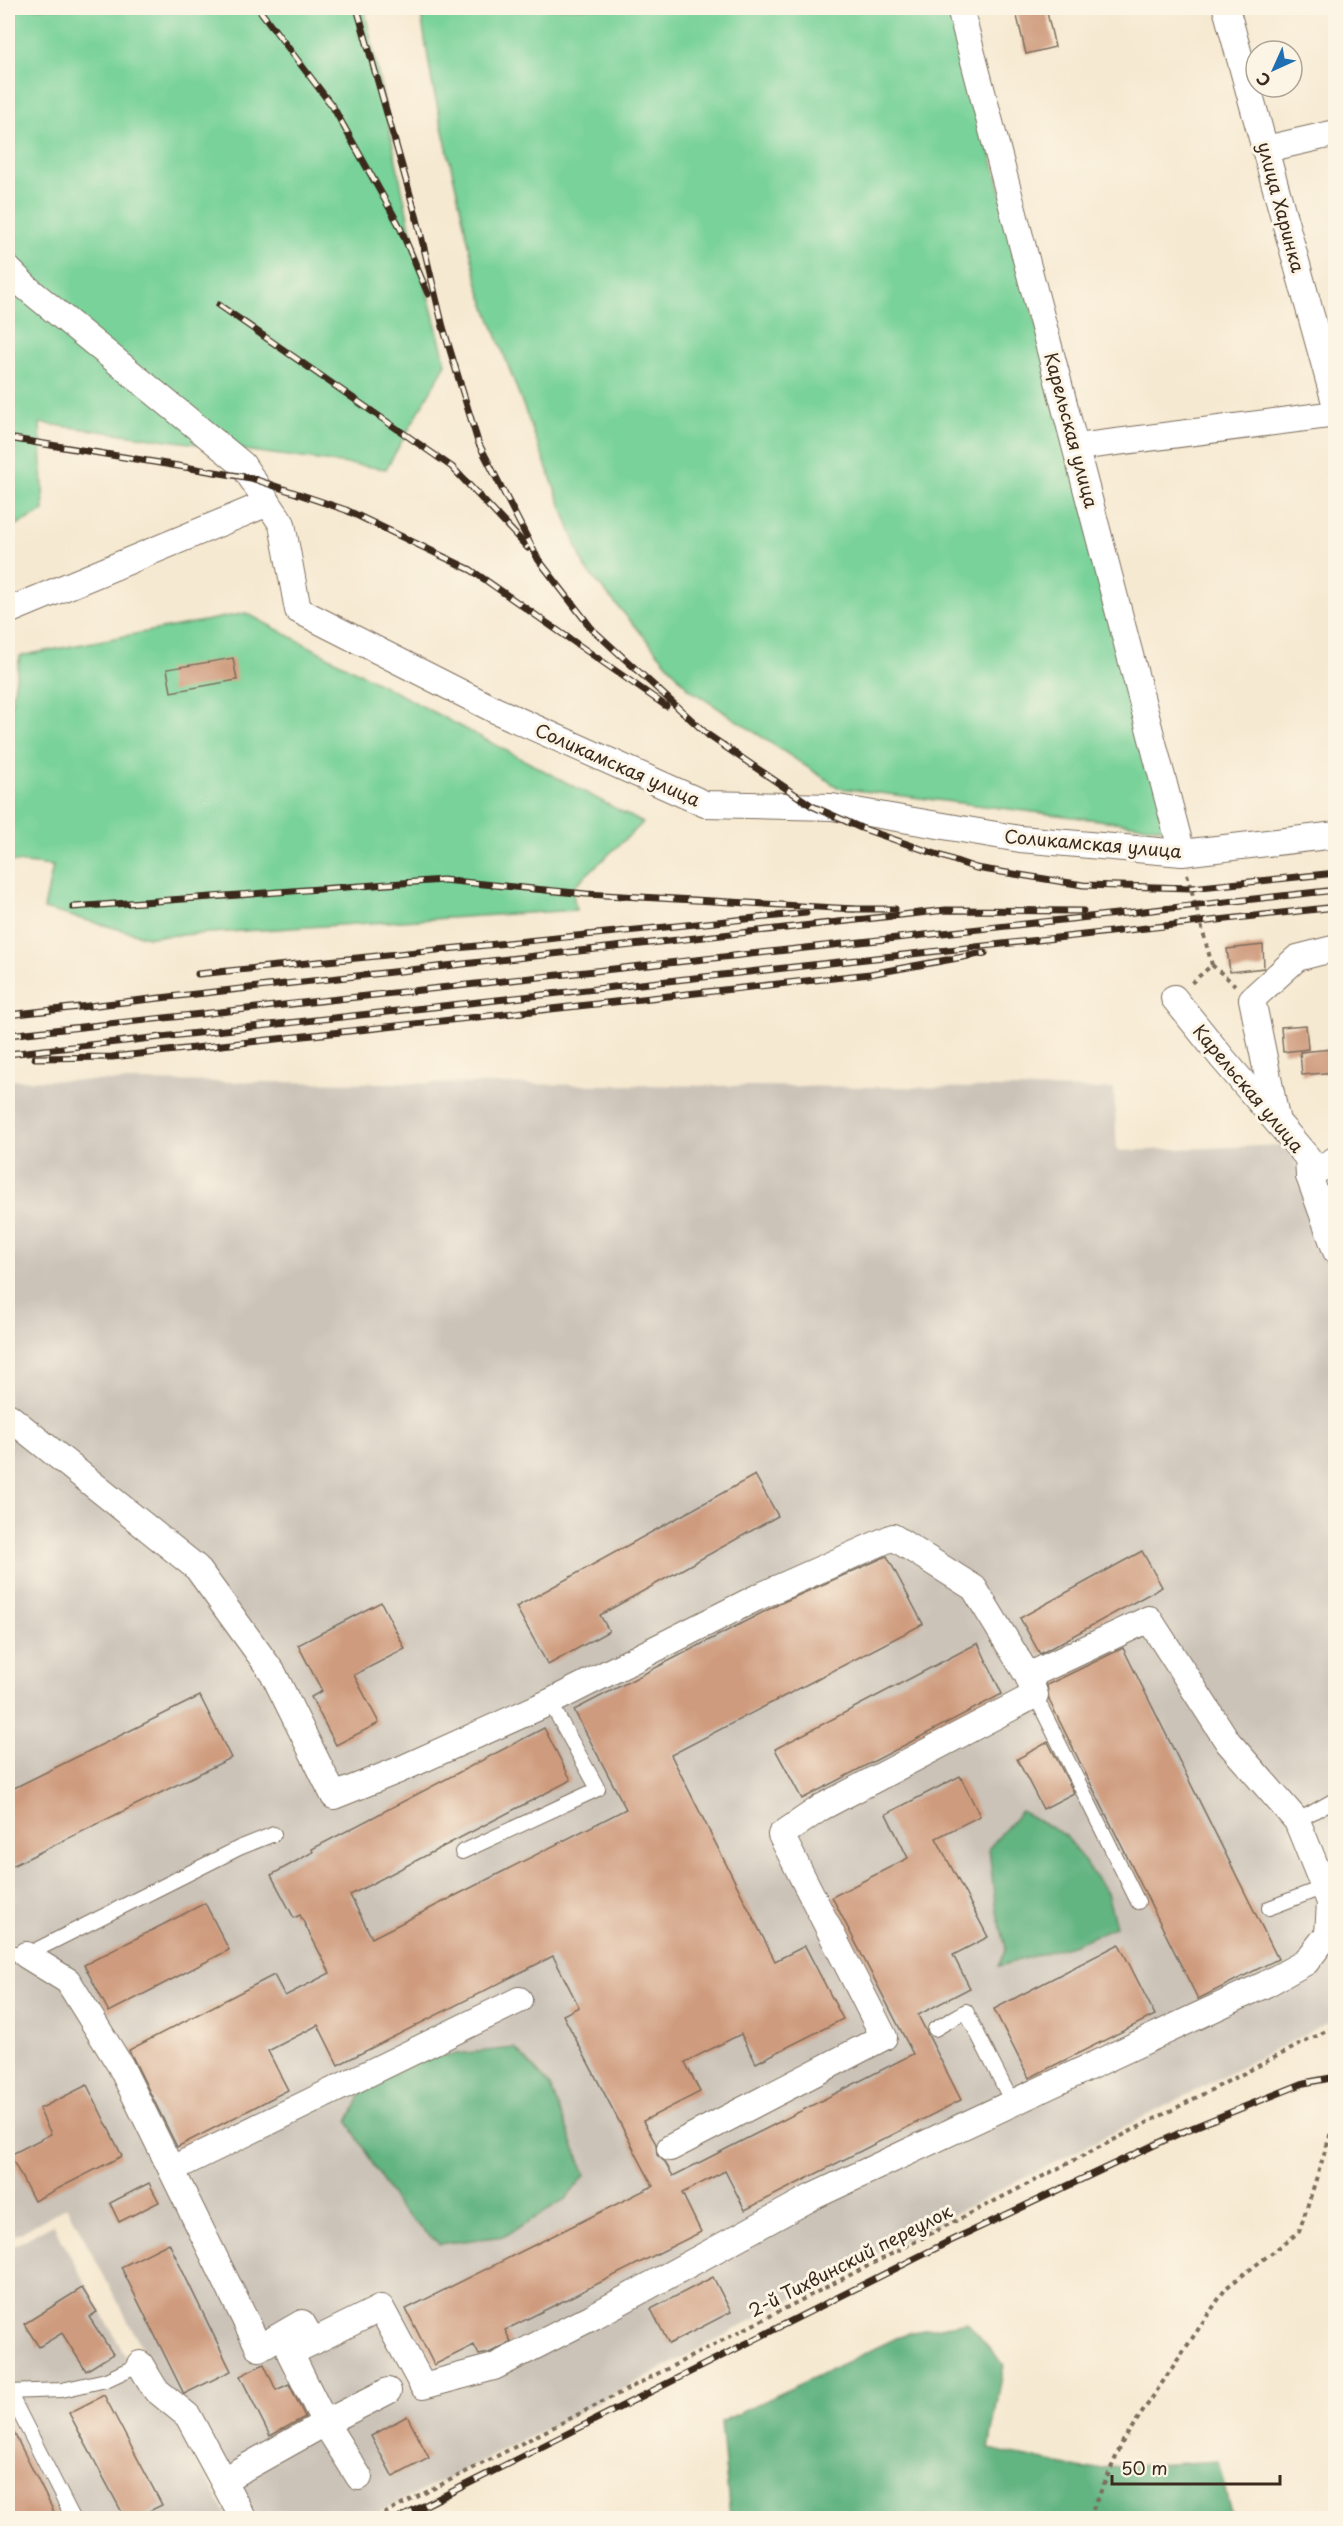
<svg xmlns="http://www.w3.org/2000/svg" width="1343" height="2526" font-family="'Playpen Sans',sans-serif">
	<style>
		.industrial { fill: #cbc3b8 }
		.green { fill: #78d299; stroke: #5a7e5c; stroke-width: 1.5 }
		.forest { fill: #62b481; stroke: #4e6f50; stroke-width: 1.5 }
		.building { fill: #cf9b7e }
		.lines { fill: none; stroke-linecap: round; stroke-linejoin: round }
		.service-casing { stroke: #7c6d5d; stroke-width: 16 }
		.minor-casing { stroke: #7c6d5d; stroke-width: 28 }
		.path { stroke: #7c6d5d; stroke-width: 4; stroke-dasharray: 4.5 4.5; stroke-linecap: butt }
		.service { stroke: #fff; stroke-width: 14 }
		.minor { stroke: #fff; stroke-width: 26 }
		.rail-casing { stroke: #3b2a1e; stroke-width: 7 }
		.rail { stroke: #fcf5e5; stroke-width: 4.5; stroke-dasharray: 14; stroke-linecap: butt }
		.labels { text-anchor: middle; dominant-baseline: central; stroke-width: 6; stroke-linejoin: round; paint-order: stroke }
		.street-label { font-size: 18px; fill: #3b2a1e; stroke: #fcf5e5 }
	</style>
	<rect width="100%" height="100%" fill="#fcf5e5"/>
	<filter id="ink" filterUnits="userSpaceOnUse"><feTurbulence type="fractalNoise" baseFrequency=".0167" numOctaves="2"/><feDisplacementMap in="SourceGraphic" scale="12" xChannelSelector="R" yChannelSelector="G"/><feConvolveMatrix kernelMatrix="1 2 1 2 8 2 1 2 1" color-interpolation-filters="sRGB"/></filter>
	<filter id="wash" filterUnits="userSpaceOnUse"><feTurbulence type="fractalNoise" baseFrequency=".008" numOctaves="4" result="noise"/><feDisplacementMap in="SourceGraphic" scale="24" xChannelSelector="R" yChannelSelector="G"/><feGaussianBlur stdDeviation="1.35" result="paint"/><feColorMatrix in="noise" values="0 0 0 0 0 0 0 0 0 0 0 0 0 0 0 0 0 1.4 0 .05"/><feComposite in="paint" operator="in"/></filter>
	<g filter="url(#wash)">
		<rect width="100%" height="100%" fill="#f6e9d1"/>
		<g class="industrial">
			<polygon points="8,1080 1114,1089 1117,1151 1288,1145 1311,1197 1336,1269 1335,2019 907,2238 601,2401 368,2518 252,2518 163,2388 67,2206 15,2236 8,2221"/>
			<polygon points="53,2224 148,2397 179,2424 228,2518 8,2518 8,2240 12,2247"/>
		</g>
		<g class="green">
			<polygon points="8,8 364,8 410,227 446,364 386,469 40,423 44,511 8,529"/>
			<polygon points="420,8 952,8 1171,829 839,788 689,689 585,568 479,289 432,82"/>
			<polygon points="246,613 643,823 572,888 576,910 148,937 44,909 53,866 8,861 8,722 20,656"/>
		</g>
		<g class="forest">
			<polygon points="1021,1811 1066,1836 1107,1893 1116,1926 1075,1944 999,1966 1006,1948 995,1904 989,1848"/>
			<polygon points="515,2048 550,2086 585,2175 567,2198 505,2236 439,2244 398,2207 348,2122 364,2088 428,2057"/>
			<polygon points="967,2322 1004,2365 989,2449 1083,2469 1218,2461 1232,2518 730,2518 721,2422 907,2333"/>
		</g>
		<g id="blocks">
			<g class="building">
				<polygon points="1015,8 1046,8 1055,47 1026,54"/>
				<polygon points="233,658 237,680 171,692 167,669"/>
				<polygon points="1263,945 1264,968 1230,972 1227,949"/>
				<polygon points="1306,1025 1308,1049 1283,1052 1281,1027"/>
				<polygon points="1333,1049 1335,1072 1302,1075 1300,1052"/>
				<polygon points="755,1475 778,1516 600,1615 609,1631 548,1665 516,1607"/>
				<polygon points="1142,1551 1162,1587 1040,1654 1020,1618"/>
				<polygon points="887,1556 923,1624 671,1755 775,1961 805,1946 843,2019 756,2063 741,2034 685,2062 700,2092 643,2121 656,2144 657,2155 665,2162 673,2176 913,2054 832,1897 908,1858 886,1814 960,1776 980,1816 936,1838 988,1937 953,1955 970,1988 918,2015 961,2100 745,2210 725,2171 682,2193 701,2232 505,2330 511,2342 489,2353 479,2355 474,2345 434,2365 406,2309 653,2186 563,2015 579,2007 553,1956 338,2065 318,2025 268,2051 288,2090 177,2147 129,2050 274,1975 285,1996 330,1973 300,1915 294,1918 271,1875 313,1852 312,1849 544,1728 571,1780 350,1895 372,1938 626,1809 574,1710 781,1603"/>
				<polygon points="381,1602 405,1649 354,1675 379,1723 336,1745 311,1697 322,1691 298,1645"/>
				<polygon points="978,1643 1002,1694 802,1799 775,1749"/>
				<polygon points="1123,1648 1278,1959 1198,1999 1049,1700 1047,1685"/>
				<polygon points="200,1696 231,1758 8,1868 8,1791"/>
				<polygon points="1048,1742 1074,1793 1043,1809 1017,1759"/>
				<polygon points="205,1903 229,1950 109,2012 84,1965"/>
				<polygon points="1119,1944 1155,2015 1029,2078 994,2009"/>
				<polygon points="87,2085 122,2156 34,2201 10,2155 51,2134 39,2109"/>
				<polygon points="149,2183 159,2202 119,2222 110,2203"/>
				<polygon points="169,2243 231,2371 184,2394 121,2267"/>
				<polygon points="713,2277 731,2312 669,2344 651,2309"/>
				<polygon points="82,2288 97,2312 89,2317 113,2354 86,2371 62,2333 39,2347 24,2324"/>
				<polygon points="264,2364 276,2390 289,2384 305,2417 270,2436 240,2376"/>
				<polygon points="104,2395 162,2505 135,2518 125,2518 69,2413"/>
				<polygon points="407,2416 429,2458 393,2477 371,2436"/>
				<polygon points="8,2421 57,2518 8,2518"/>
			</g>
		</g>
	</g>
	<g filter="url(#ink)">
		<use href="#blocks" fill-opacity="0" stroke="#7c6d5d" stroke-width="1.5"/>
		<g class="lines">
			<defs>
				<g id="service">
					<polyline points="1035,1695 1138,1902"/>
					<polyline points="1297,1821 1336,1799"/>
					<polyline points="462,1852 598,1789 550,1702"/>
					<polyline points="1269,1908 1324,1887"/>
					<polyline points="8,1952 26,1955 239,1848 274,1834"/>
					<polyline points="935,2029 966,2011 1012,2102"/>
					<polyline points="8,2392 62,2390 106,2380 140,2364"/>
					<polyline points="9,2392 73,2518"/>
				</g>
				<g id="minor">
					<polyline points="960,8 1182,853"/>
					<polyline points="1226,8 1336,406"/>
					<polyline points="1266,149 1336,133"/>
					<polyline points="8,269 27,288 242,464 282,524 298,610 495,710 705,804 832,807 1020,839 1182,853 1336,835"/>
					<polyline points="1077,447 1336,414"/>
					<polyline points="8,611 268,503"/>
					<polyline points="1174,998 1223,1059 1308,1158 1309,1176 1336,1251"/>
					<polyline points="1276,1117 1252,999 1297,958 1336,948"/>
					<polyline points="1309,1176 1336,1159"/>
					<polyline points="8,1416 197,1568 273,1673 334,1796 399,1770 550,1702 758,1597 893,1537 974,1588 1028,1676 1149,1619 1228,1742 1297,1821 1330,1902 1328,1934 1306,1962 1266,1984 812,2197 592,2317 494,2367 423,2386 381,2308 290,2353 325,2423 388,2391"/>
					<polyline points="26,1955 68,1981 120,2065 259,2348 302,2323 313,2342"/>
					<polyline points="670,2148 884,2037 781,1835 822,1807 1035,1695 1028,1676"/>
					<polyline points="172,2169 519,2000"/>
					<polyline points="140,2364 155,2389 188,2416 243,2518"/>
					<polyline points="223,2480 325,2423 359,2477"/>
				</g>
			</defs>
			<use href="#service" class="service-casing"/>
			<use href="#minor" class="minor-casing"/>
			<g class="path">
				<polyline points="1187,874 1212,965 1190,984"/>
				<polyline points="1212,965 1235,985"/>
				<polyline points="376,2518 1336,2026"/>
				<polyline points="1089,2518 1123,2441 1226,2288 1299,2232 1331,2133 1336,2129"/>
			</g>
			<use href="#service" class="service"/>
			<use href="#minor" class="minor"/>
			<defs>
				<g id="rail">
					<polyline points="258,8 333,107 399,225 428,294"/>
					<polyline points="357,8 417,219 443,327 478,442 538,559 592,629 708,735 812,806 861,828 976,868 1083,885 1191,888 1336,873"/>
					<polyline points="219,305 452,467 528,548"/>
					<polyline points="8,438 251,478 346,510 471,570 666,706"/>
					<polyline points="73,907 443,880 586,894 854,909"/>
					<polyline points="847,909 895,909"/>
					<polyline points="198,974 806,913"/>
					<polyline points="8,1015 946,910 1083,911"/>
					<polyline points="8,1035 1336,890"/>
					<polyline points="8,1054 1336,907"/>
					<polyline points="35,1058 112,1057 870,974 985,953"/>
					<polyline points="400,2518 948,2242 1182,2132 1304,2083 1336,2077"/>
				</g>
			</defs>
			<use href="#rail" class="rail-casing"/>
			<use href="#rail" class="rail"/>
		</g>
	</g>
	<g class="labels">
		<g class="street-label">
			<text transform="translate(1282 207) rotate(75)">улица Харинка</text>
			<text transform="translate(1072 430) rotate(75)">Карельская улица</text>
			<text transform="translate(618 764) rotate(24)">Соликамская улица</text>
			<text transform="translate(1093 843) rotate(5)">Соликамская улица</text>
			<text transform="translate(1249 1088) rotate(50)">Карельская улица</text>
			<text transform="translate(850 2260) rotate(-27)">2-й Тихвинский переулок</text>
		</g>
	</g>
	<rect width="1343" height="2526" fill="none" stroke="#fcf5e5" stroke-width="30"/>
	<g transform="translate(1274 69) rotate(225)"><circle r="28" fill="#fcf5e5" stroke="#afa495" stroke-width="1.5"/>
	<path d="M0-4.5L10 22L0 15L-10 22Z" fill="#1f6fb2"/>
	<text y="-9" font-size="16" font-weight="bold" text-anchor="middle" fill="#3b2a1e">С</text>
	</g>
	<path d="M1112 2475v9h168v-9" fill="none" stroke="#3b2a1e" stroke-width="3"/>
	<text x="1121" y="2475" font-size="18" fill="#3b2a1e" stroke="#fcf5e5" stroke-width="4.5" paint-order="stroke">50 m</text>
</svg>
